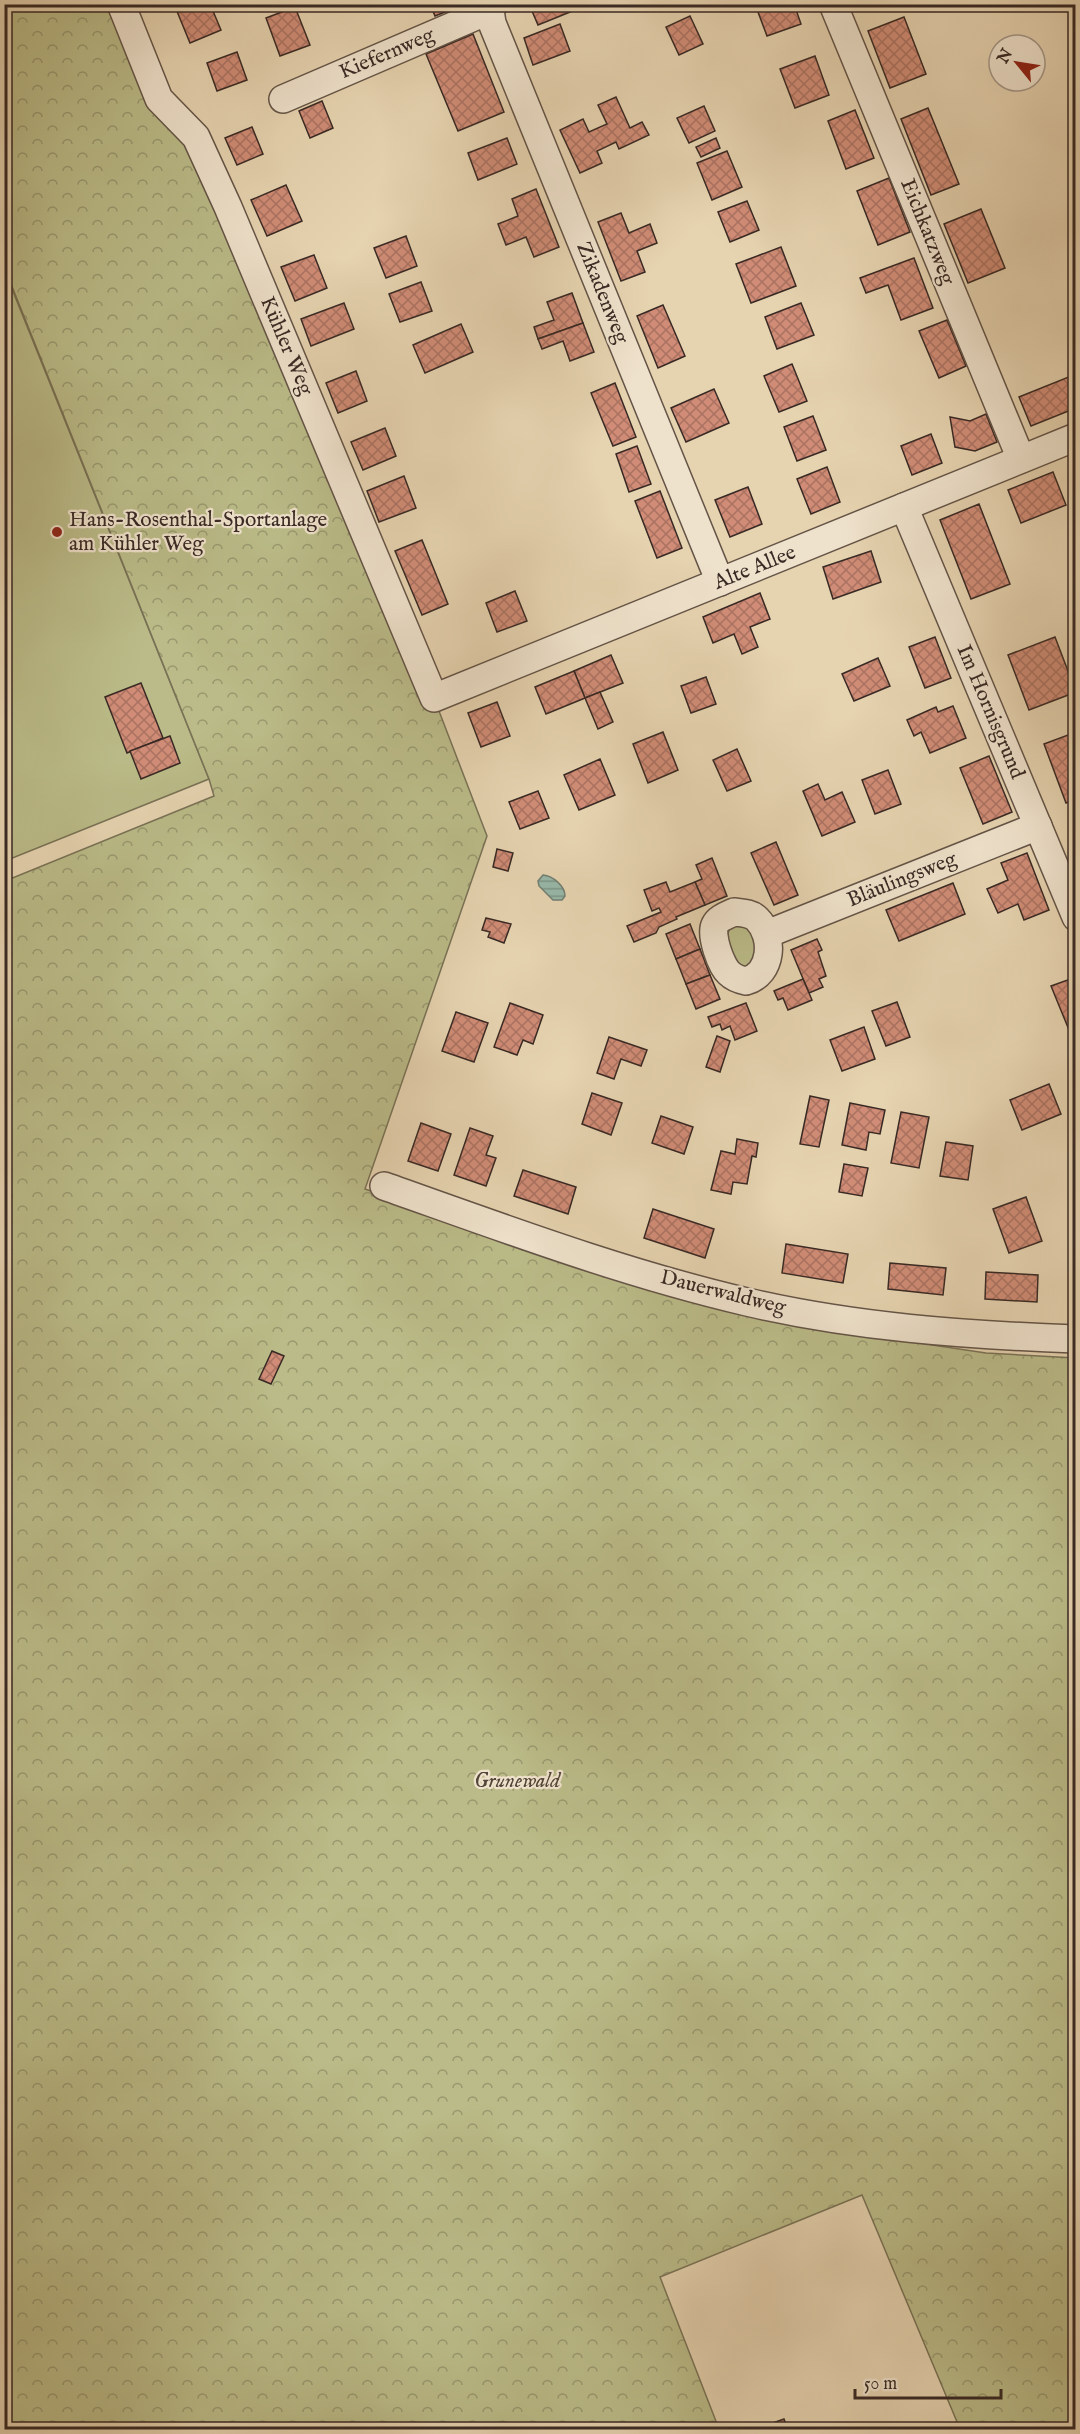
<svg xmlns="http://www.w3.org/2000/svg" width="1080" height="2434" font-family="'IM FELL English',serif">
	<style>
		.grass { fill: #babb88; stroke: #797256; stroke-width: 1.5 }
		.forest { fill: url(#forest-crowns); stroke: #797256; stroke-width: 1.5 }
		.water { fill: url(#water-rules); stroke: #717f73; stroke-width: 1.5 }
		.building { fill: url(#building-cross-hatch); stroke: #382924; stroke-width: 1.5 }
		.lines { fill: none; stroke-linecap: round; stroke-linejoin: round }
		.minor-casing { stroke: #645447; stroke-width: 30 }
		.minor { stroke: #efe2cc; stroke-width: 27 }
		.poi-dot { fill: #8f2418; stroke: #efe2cc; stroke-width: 2 }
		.labels { text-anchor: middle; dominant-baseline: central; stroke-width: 4.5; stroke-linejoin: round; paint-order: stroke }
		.street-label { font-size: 21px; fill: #382924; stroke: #efe2cc }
		.poi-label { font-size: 21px; fill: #382924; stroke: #efe2cc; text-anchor: start }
		.park-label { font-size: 21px; font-style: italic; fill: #524638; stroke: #efe2cc }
	</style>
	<defs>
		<pattern id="forest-crowns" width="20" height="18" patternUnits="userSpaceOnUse" patternTransform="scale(1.5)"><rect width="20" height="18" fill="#babb88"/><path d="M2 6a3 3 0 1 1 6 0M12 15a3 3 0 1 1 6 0" fill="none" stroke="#98986f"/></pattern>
		<pattern id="water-rules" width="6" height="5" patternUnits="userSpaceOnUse" patternTransform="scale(1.5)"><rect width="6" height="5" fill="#97b8a8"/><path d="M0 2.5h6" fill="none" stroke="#7c9689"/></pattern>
		<pattern id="building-cross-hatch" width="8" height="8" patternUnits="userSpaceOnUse" patternTransform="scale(1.5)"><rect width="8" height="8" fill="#d08c76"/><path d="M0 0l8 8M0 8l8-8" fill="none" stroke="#aa7261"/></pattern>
	</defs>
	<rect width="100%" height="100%" fill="#e6d3b0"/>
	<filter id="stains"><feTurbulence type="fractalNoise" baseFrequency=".00333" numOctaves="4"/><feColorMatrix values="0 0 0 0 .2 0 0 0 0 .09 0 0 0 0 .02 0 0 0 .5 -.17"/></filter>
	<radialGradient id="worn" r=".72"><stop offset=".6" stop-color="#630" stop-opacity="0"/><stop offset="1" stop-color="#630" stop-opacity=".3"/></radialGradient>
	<g class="grass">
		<polygon points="4,269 209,779 5,861 4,861"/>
		<path d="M734,923L752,927L763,953L754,970L737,964C730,949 721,937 734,923Z"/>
	</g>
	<polygon class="forest" points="121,4 196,137 434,698 487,836 365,1189 722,1309 845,1332 986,1353 1075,1358 1076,2429 960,2429 862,2195 660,2277 719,2429 5,2430 5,881 214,796 209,779 5,269 5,5"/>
	<path class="water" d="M543,875C553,876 565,886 565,896L562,900H553L539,886L538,881Z"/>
	<g class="building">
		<polygon points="174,4 210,4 221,30 190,43"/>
		<polygon points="430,4 459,4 460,6 435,16"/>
		<polygon points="529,4 573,4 575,10 538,25"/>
		<polygon points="755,4 794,4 801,24 767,36"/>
		<polygon points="295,7 310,45 280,56 266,18"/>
		<polygon points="690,16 703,44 679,55 666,27"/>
		<polygon points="904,17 926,74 890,88 868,31"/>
		<polygon points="560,24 570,51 533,65 524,38"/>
		<polygon points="473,34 504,112 458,131 426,54"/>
		<polygon points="237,52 247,80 217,91 207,63"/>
		<polygon points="815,56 829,95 795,108 780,69"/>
		<polygon points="616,97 630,128 642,122 649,135 619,149 616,142 597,151 602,163 580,173 560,130 583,119 589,132 607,124 598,105"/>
		<polygon points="322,101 333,128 310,138 299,111"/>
		<polygon points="704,106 715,131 689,143 677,118"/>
		<polygon points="928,108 959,184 931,195 901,119"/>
		<polygon points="855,110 874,158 846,169 828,121"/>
		<polygon points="252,127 263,154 237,165 225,138"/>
		<polygon points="507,138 517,164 478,180 468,153"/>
		<polygon points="716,138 720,148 701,157 696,147"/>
		<polygon points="727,151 742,187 712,200 697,163"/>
		<polygon points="889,178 910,232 878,245 857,191"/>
		<polygon points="286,185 302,221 267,236 251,200"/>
		<polygon points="536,189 559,247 534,257 526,237 506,245 498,224 518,216 512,199"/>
		<polygon points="747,201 759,230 730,242 718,212"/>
		<polygon points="981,209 1005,268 968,283 944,224"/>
		<polygon points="621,213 629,233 650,224 657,243 637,251 645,272 621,281 598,222"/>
		<polygon points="406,236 417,266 386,278 374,248"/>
		<polygon points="781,247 796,286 751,303 736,264"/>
		<polygon points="314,255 327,288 295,301 281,267"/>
		<polygon points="914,258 933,308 901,320 888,285 866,293 860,278"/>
		<polygon points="421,282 432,311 400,322 389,294"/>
		<polygon points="572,293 583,323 538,339 534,327 554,320 547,302"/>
		<polygon points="344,303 354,329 311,346 301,319"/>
		<polygon points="801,303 814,335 777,349 765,317"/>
		<polygon points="663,305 685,356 658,368 637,316"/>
		<polygon points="947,320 966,366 939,378 919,331"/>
		<polygon points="583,323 594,352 570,361 563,341 542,349 538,339"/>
		<polygon points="461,324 473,352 425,373 413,345"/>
		<polygon points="792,364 807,401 779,412 764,376"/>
		<polygon points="356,371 367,401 338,413 326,383"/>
		<polygon points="1076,374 1076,408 1031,426 1019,397"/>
		<polygon points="615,383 636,437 613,446 591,393"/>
		<polygon points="714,389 729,423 686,442 671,408"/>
		<polygon points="986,414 997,442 975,451 955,447 950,417 970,421"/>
		<polygon points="813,416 826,450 797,461 784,427"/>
		<polygon points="385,428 396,456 363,470 351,442"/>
		<polygon points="931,434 942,463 912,475 901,446"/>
		<polygon points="637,446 651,484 629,492 616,454"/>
		<polygon points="1076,461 1076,479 1069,464"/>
		<polygon points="827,467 840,502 811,514 797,479"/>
		<polygon points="1053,472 1066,505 1021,523 1008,490"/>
		<polygon points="404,476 416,508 379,522 367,491"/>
		<polygon points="748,487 762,524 730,537 715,500"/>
		<polygon points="660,491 682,548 657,558 635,501"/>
		<polygon points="979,504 1010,584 971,599 940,520"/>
		<polygon points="422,540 448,604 422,615 395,551"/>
		<polygon points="871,551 881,582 833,599 823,567"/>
		<polygon points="515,591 527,621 497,632 486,603"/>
		<polygon points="760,593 770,619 750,627 758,647 742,654 734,634 713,643 703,617"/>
		<polygon points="935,637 951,678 925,688 909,647"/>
		<polygon points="1055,637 1076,692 1029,710 1008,655"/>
		<polygon points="611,655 623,683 585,698 574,671"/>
		<polygon points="878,658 890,686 854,701 842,674"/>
		<polygon points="574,671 585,698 546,714 535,687"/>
		<polygon points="706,677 716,704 691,713 681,686"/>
		<polygon points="141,683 163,738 127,753 105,697"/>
		<polygon points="600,692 613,722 598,729 585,698"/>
		<polygon points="497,702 510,736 481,747 468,713"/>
		<polygon points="953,706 966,738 930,753 921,732 914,736 907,720 936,707 938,712"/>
		<polygon points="663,732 678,770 648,783 633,744"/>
		<polygon points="1076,732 1076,799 1066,803 1044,744"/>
		<polygon points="170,736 180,763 141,779 130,751"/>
		<polygon points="737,749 751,781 727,791 713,760"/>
		<polygon points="989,756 1012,812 983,824 960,768"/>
		<polygon points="600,759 615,795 579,810 564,775"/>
		<polygon points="888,770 901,804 875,814 862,780"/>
		<polygon points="818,784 825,800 842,792 855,822 822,836 803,791"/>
		<polygon points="538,791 549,818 520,829 509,802"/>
		<polygon points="776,842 798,895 774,905 751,853"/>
		<polygon points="497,849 513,853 508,871 493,867"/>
		<polygon points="1027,853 1049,910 1024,920 1018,904 998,913 987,889 1008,880 1001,863"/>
		<polygon points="712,858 727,896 705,905 695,882 702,879 696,865"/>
		<polygon points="666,882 670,892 695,882 705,905 676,917 677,919 659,927 656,933 634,942 627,926 661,912 659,908 652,911 644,890"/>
		<polygon points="953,883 965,914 899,941 886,910"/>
		<polygon points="486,918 511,924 504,943 488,937 490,932 482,930"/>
		<polygon points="690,924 700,949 676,959 666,934"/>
		<polygon points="817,939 822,950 818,952 826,976 819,979 823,987 809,993 791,950"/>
		<polygon points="700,949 710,975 686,984 676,959"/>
		<polygon points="710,975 720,999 696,1009 686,984"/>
		<polygon points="1076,977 1076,1047 1051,986"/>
		<polygon points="803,979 812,1000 788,1010 783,998 778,1000 774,991"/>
		<polygon points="897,1002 910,1037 886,1046 872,1011"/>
		<polygon points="510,1003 543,1015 533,1044 523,1040 517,1055 494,1047"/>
		<polygon points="746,1003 757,1031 735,1040 730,1026 722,1030 720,1024 712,1027 708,1017"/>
		<polygon points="456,1012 488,1023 474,1062 442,1051"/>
		<polygon points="864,1027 875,1059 842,1071 830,1040"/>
		<polygon points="717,1036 730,1041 720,1072 706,1067"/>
		<polygon points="609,1037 647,1050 641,1066 621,1059 614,1079 597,1073"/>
		<polygon points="1049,1084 1061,1114 1022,1130 1010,1100"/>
		<polygon points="592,1093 622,1103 611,1135 582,1124"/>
		<polygon points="810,1096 829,1100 819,1147 800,1144"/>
		<polygon points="850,1103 885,1110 880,1134 869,1132 866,1150 842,1145"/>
		<polygon points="901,1112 929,1117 919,1168 891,1163"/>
		<polygon points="661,1116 693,1127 684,1154 652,1143"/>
		<polygon points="421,1123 451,1134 438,1171 408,1161"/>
		<polygon points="470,1128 493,1136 486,1155 496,1158 486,1186 454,1175"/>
		<polygon points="737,1139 758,1143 756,1157 752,1156 747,1184 733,1182 731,1194 711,1190 721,1151 735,1154"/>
		<polygon points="946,1142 973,1146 968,1180 940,1176"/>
		<polygon points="844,1164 868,1168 862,1196 839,1192"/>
		<polygon points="523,1170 576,1187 568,1214 514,1196"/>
		<polygon points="1026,1197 1042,1241 1009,1253 993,1209"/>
		<polygon points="653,1209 714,1229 705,1258 644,1238"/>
		<polygon points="786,1244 848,1254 843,1283 782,1273"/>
		<polygon points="890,1263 946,1268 943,1295 888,1289"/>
		<polygon points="986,1272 1038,1275 1037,1302 985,1299"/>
		<polygon points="272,1351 284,1356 271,1384 259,1379"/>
		<polygon points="784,2419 788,2430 773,2430 770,2424"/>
		<polygon points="826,2424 828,2430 812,2430"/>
	</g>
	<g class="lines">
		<defs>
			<g id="minor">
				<polyline points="121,4 159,99 196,137 228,207 434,698 1076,437"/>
				<polyline points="494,4 490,10 492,23 720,582"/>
				<polyline points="833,4 1021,459"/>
				<polyline points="283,99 490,10"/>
				<polyline points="904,507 1076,917"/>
				<path d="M734,912C742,913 751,913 757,919C775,937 772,974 746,981C741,980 733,977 729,973C721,966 710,935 715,925C718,918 728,915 734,912Z"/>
				<polyline points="767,934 1038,826"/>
				<path d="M384,1186C503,1228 623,1273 747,1302C854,1327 965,1335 1076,1339"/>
			</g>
		</defs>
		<use href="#minor" class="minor-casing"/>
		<use href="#minor" class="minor"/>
	</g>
	<circle class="poi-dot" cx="57" cy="532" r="6"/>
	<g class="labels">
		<g class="street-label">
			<text transform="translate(387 54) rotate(-23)">Kiefernweg</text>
			<text transform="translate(927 232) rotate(68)">Eichkatzweg</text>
			<text transform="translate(602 293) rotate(68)">Zikadenweg</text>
			<text transform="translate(286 346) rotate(67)">Kühler Weg</text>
			<text transform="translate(755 568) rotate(-22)">Alte Allee</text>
			<text transform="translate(990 712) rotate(67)">Im Hornisgrund</text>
			<text transform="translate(902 880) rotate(-22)">Bläulingsweg</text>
			<text transform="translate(723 1293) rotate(14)">Dauerwaldweg</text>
		</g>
		<g class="poi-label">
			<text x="69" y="520">Hans-Rosenthal-Sportanlage<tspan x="69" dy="24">am Kühler Weg</tspan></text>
		</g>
		<g class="park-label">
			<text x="517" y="1781">Grunewald</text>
		</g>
	</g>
	<rect width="1080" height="2434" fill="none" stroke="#e6d3b0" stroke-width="24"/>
	<rect x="6" y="6" width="1068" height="2422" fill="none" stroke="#382924" stroke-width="3"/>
	<rect x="12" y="12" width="1056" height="2410" fill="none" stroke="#382924" stroke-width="1.5"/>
	<g transform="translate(1017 63) rotate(300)"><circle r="28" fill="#efe2cc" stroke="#a69889" stroke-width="1.5"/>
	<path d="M0-4.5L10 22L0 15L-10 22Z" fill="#8f2418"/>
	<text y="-9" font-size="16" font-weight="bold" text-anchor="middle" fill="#382924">N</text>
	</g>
	<path d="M855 2389v9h146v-9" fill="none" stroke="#382924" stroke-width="3"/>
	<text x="864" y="2389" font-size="18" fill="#382924" stroke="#efe2cc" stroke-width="4.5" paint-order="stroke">50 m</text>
	<rect width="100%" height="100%" filter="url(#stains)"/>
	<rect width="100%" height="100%" fill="url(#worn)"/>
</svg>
